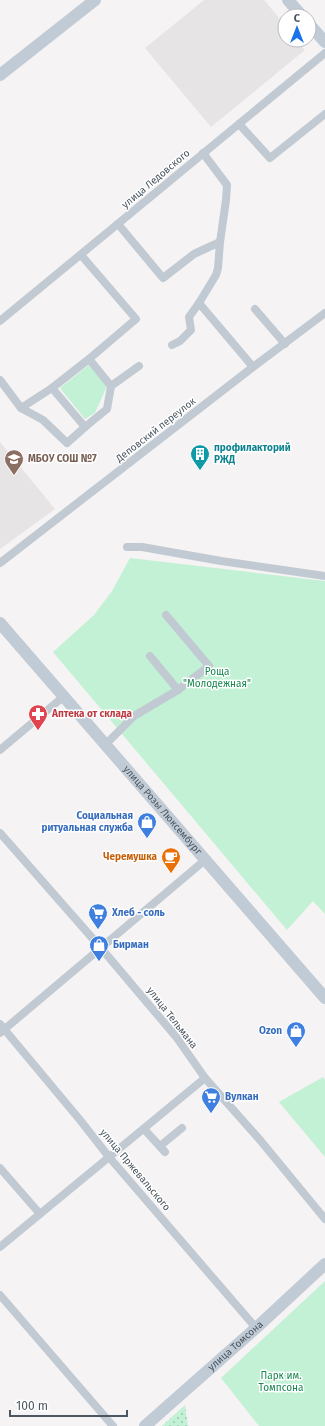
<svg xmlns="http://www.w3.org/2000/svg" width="325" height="1426" font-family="'Fira Sans',sans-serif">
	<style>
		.education { fill: #e6e4e5 }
		.grass { fill: url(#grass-dots) }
		.park { fill: #c3f1d5 }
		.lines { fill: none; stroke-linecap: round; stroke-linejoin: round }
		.street { stroke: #c1cad2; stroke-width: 8 }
		.secondary { stroke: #c1cbd6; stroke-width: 12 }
		.labels { text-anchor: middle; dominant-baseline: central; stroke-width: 3; stroke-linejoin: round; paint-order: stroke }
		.street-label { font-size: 10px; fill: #4a5661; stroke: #fff }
		.culture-label { font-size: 10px; font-weight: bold; fill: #0d838f; stroke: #fff; text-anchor: start }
		.education-label { font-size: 10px; font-weight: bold; fill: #785e54; stroke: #fff; text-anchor: start }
		.park-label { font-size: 10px; fill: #17864f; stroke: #fff }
		.health-label { font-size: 10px; font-weight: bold; fill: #be3a42; stroke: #fff; text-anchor: start }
		.shop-label { font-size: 10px; font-weight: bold; fill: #366cbe; stroke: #fff; text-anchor: start }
		.food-label { font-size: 10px; font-weight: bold; fill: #c56008; stroke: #fff; text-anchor: end }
	</style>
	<defs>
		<pattern id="grass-dots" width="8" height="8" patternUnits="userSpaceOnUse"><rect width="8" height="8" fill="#c3f1d5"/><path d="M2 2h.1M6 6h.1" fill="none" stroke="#a0c6b0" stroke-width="1.8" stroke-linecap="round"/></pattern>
	</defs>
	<rect width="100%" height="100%" fill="#f5f3f3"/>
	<g class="education">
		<polygon points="204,0 264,0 285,25 285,40 297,40 305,50 211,127 145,48"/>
		<polygon points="0,442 55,509 0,549"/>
	</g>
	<polygon class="grass" points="185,1405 188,1426 162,1426"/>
	<g class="park">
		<polygon points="89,365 107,386 95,413 85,419 60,388"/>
		<polygon points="130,558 325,581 325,914 313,901 287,930 53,652 94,615 112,591"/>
		<polygon points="323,1077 325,1080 325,1157 279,1102"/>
		<polygon points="325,1281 325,1426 259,1426 221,1378"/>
	</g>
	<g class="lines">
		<g class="street">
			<polyline points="239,124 270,158 325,114"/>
			<polyline points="203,153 227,185 226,200 220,242"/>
			<polyline points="118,224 163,278 194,254 220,242 218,268 216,275 199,303"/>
			<polyline points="81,255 136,319 89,359 111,386 139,366"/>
			<polyline points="255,309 285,344"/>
			<polyline points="0,321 325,53"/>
			<polyline points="172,345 180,341 191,330 189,317 199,303 253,367"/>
			<polyline points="89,359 52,388 85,427 107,409 111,386"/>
			<polyline points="0,380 21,408"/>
			<polyline points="52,388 21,408 43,420 67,443 85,427"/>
			<polyline points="127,547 142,547 221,561 325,576"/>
			<polyline points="0,563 253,367 325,313"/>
			<polyline points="150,656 178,690"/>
			<polyline points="106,744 134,716 178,690 209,666 166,615"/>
			<polyline points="0,750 63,697"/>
			<polyline points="0,833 101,948 177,1038 205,1078 260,1140 325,1219"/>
			<polyline points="0,1024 80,1120 109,1157 256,1328"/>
			<polyline points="0,1033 205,860"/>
			<polyline points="144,1129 165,1152"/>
			<polyline points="160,1146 182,1128"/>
			<polyline points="0,1168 40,1214"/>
			<polyline points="0,1247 205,1078"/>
			<polyline points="0,1295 113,1426"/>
		</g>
		<g class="secondary">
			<polyline points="288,0 302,16"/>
			<polyline points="309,24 325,42"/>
			<polyline points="0,75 95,0"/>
			<path id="s1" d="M0,623L325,998"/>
			<path id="s2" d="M145,1426L256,1328L325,1264"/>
		</g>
	</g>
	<defs>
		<symbol id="building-pin" viewBox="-11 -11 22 30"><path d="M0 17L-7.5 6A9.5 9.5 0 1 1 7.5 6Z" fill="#0f9aa8" stroke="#fff"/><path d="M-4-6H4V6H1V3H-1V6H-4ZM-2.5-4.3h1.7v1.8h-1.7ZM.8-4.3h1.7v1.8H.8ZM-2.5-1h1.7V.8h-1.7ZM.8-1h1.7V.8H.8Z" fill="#fff"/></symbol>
		<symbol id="school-pin" viewBox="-11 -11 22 30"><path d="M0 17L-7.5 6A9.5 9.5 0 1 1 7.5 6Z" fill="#8d6e63" stroke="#fff"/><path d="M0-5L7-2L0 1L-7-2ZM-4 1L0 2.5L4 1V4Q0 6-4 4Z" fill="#fff"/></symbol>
		<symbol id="pharmacy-pin" viewBox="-11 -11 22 30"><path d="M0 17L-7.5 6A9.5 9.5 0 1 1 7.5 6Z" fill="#e0444e" stroke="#fff"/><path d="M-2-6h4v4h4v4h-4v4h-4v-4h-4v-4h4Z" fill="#fff"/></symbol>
		<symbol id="shop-pin" viewBox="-11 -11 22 30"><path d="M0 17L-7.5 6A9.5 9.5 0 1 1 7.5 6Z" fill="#3f7fe0" stroke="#fff"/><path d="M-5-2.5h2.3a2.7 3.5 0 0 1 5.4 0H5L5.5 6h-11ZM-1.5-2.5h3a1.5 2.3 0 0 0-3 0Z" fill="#fff"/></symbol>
		<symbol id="cafe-pin" viewBox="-11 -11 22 30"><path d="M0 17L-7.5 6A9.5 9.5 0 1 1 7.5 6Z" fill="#e8710a" stroke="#fff"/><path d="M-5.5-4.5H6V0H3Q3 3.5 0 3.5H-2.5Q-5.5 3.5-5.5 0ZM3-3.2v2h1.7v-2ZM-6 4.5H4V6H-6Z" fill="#fff"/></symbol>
		<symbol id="supermarket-pin" viewBox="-11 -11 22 30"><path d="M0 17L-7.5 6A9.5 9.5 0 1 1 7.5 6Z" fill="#3f7fe0" stroke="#fff"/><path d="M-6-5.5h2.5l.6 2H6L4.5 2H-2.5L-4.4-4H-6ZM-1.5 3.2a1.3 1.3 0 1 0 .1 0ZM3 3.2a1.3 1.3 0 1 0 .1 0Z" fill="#fff"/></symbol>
	</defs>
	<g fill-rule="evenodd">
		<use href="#building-pin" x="189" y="443" width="22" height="30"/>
		<use href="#school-pin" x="3" y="448" width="22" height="30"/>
		<use href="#pharmacy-pin" x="27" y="703" width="22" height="30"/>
		<use href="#shop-pin" x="136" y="811" width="22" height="30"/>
		<use href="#cafe-pin" x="160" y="846" width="22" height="30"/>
		<use href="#supermarket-pin" x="87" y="902" width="22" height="30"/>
		<use href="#shop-pin" x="88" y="934" width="22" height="30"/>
		<use href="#shop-pin" x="285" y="1020" width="22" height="30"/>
		<use href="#supermarket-pin" x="200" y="1086" width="22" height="30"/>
	</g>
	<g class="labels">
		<g class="street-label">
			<text transform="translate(156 179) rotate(-40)">улица Ледовского</text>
			<text transform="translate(156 430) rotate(-38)">Деповский переулок</text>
			<text stroke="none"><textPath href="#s1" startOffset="248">улица Розы Люксембург</textPath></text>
			<text transform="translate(172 1018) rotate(52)">улица Тельмана</text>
			<text transform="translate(135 1170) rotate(50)">улица Пржевальского</text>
			<text stroke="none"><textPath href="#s2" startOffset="121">улица Томсона</textPath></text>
		</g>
		<g class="culture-label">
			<text x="214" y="448">профилакторий<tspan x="214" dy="12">РЖД</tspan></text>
		</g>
		<g class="education-label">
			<text x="28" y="459">МБОУ СОШ №7</text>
		</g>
		<g class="park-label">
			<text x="217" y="672">Роща<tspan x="217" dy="12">"Молодежная"</tspan></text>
			<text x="281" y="1376">Парк им.<tspan x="281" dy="12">Томпсона</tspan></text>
		</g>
		<g class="health-label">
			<text x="52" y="714">Аптека от склада</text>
		</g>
		<g class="shop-label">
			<text x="133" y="816" text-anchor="end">Социальная<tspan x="133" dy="12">ритуальная служба</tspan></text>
			<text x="112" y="913">Хлеб - соль</text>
			<text x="113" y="945">Бирман</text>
			<text x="282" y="1031" text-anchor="end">Ozon</text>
			<text x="225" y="1097">Вулкан</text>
		</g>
		<g class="food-label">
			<text x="157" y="857">Черемушка</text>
		</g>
	</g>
	<g transform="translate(297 28)"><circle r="19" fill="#ffffff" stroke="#b7bbc0"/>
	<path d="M0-3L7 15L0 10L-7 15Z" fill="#1a73e8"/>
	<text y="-6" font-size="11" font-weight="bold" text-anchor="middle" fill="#4a5661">С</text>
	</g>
	<path d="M10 1410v6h117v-6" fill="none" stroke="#4a5661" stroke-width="2"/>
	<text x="16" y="1410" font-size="12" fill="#4a5661" stroke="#ffffff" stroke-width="3" paint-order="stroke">100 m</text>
</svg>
